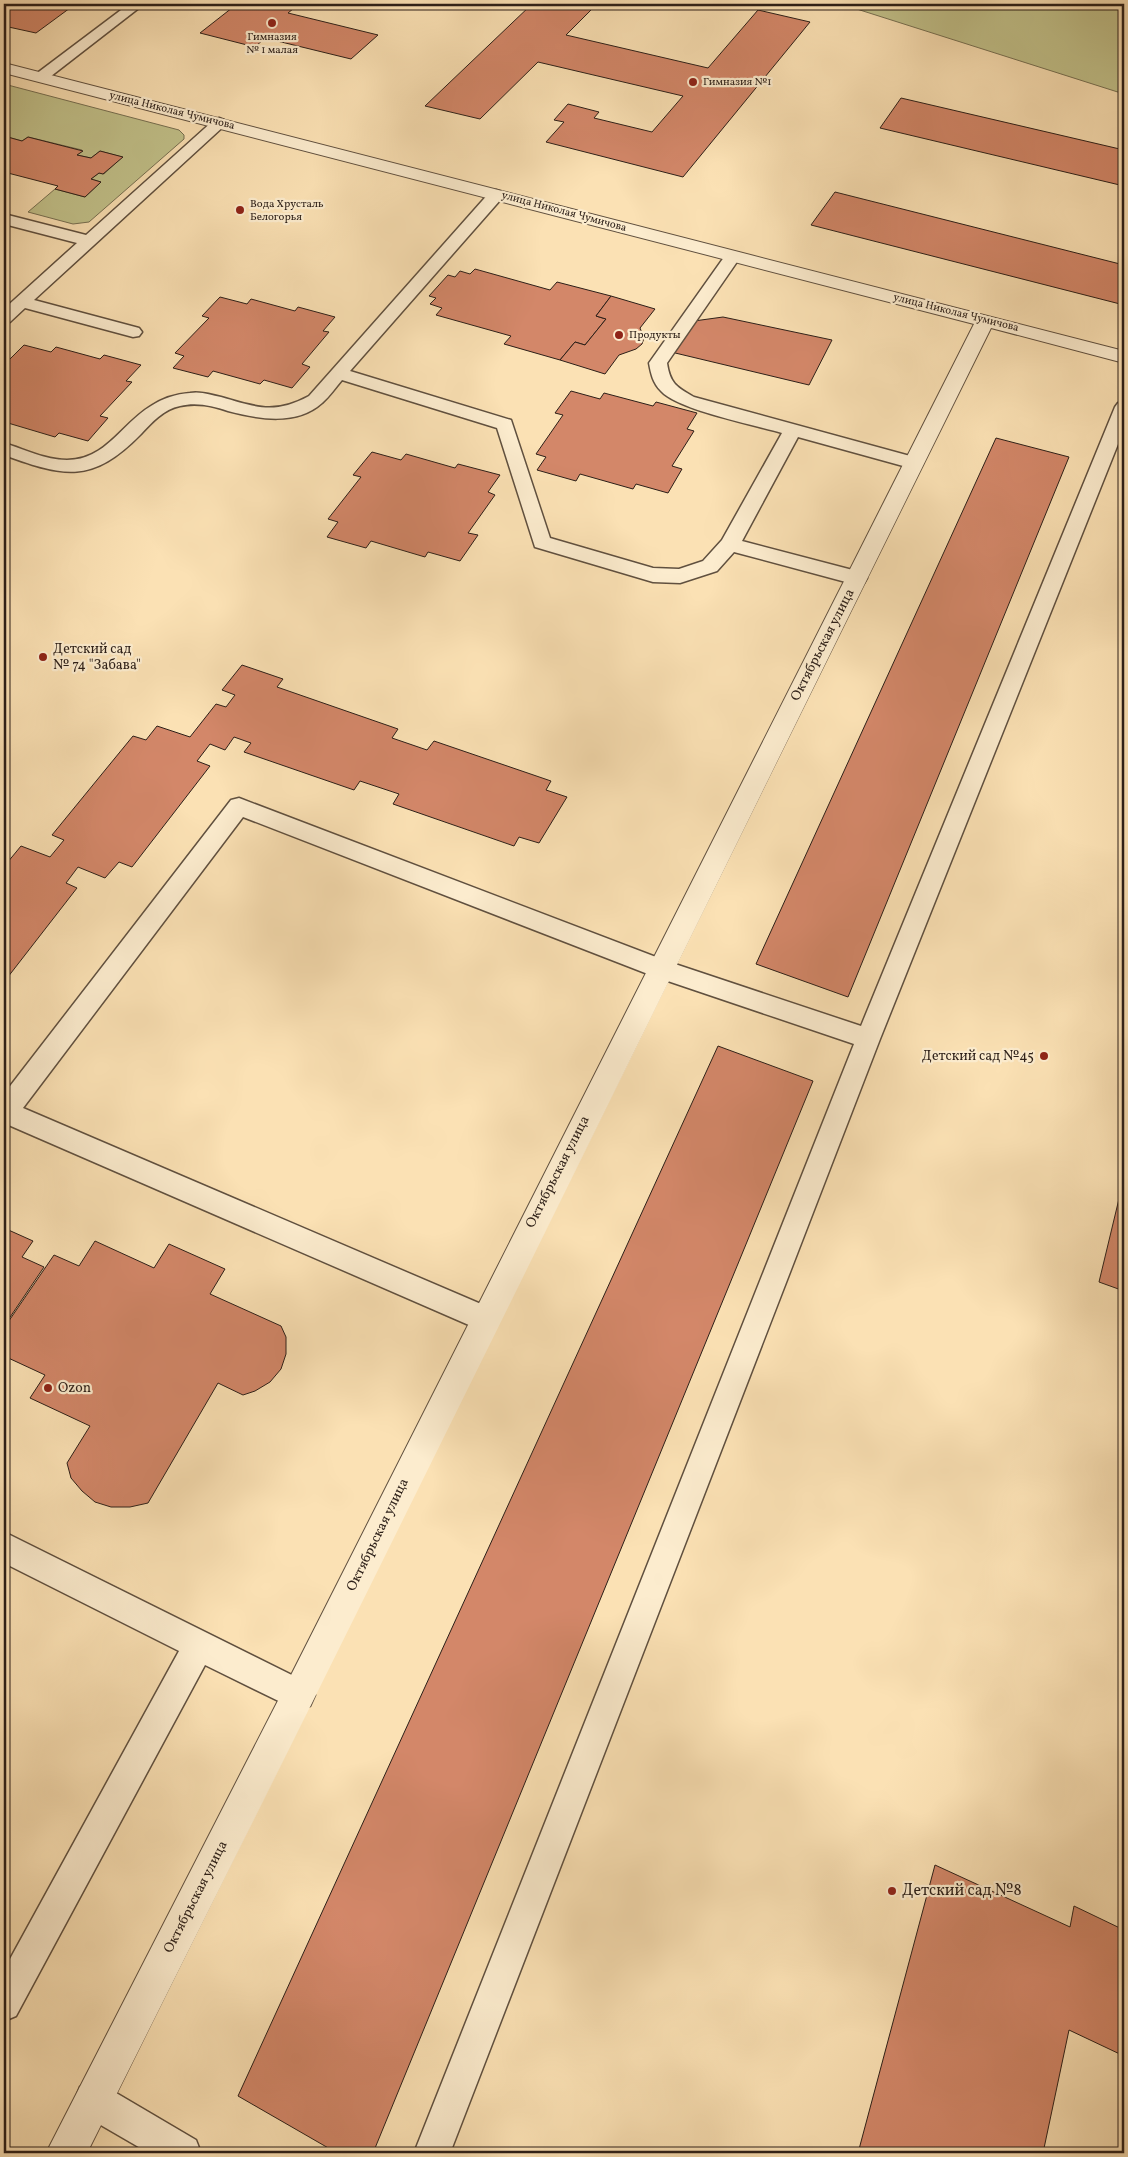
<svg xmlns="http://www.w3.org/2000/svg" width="1128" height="2157" font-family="Vollkorn,serif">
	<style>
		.green { fill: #c2c28b; stroke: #777052 }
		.building { fill: #d38769; stroke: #2c1f18 }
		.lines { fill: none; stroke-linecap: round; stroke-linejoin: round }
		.service-casing { stroke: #60503f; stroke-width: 3 }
		.tertiary-casing { stroke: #60503f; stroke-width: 2 }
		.service { fill: #fcecce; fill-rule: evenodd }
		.tertiary { fill: #fcecce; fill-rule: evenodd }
		.poi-dot { fill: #8f2418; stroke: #fcecce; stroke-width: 2 }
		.labels { text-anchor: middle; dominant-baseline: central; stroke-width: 4.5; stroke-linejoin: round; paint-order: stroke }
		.far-poi-label { font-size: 11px; fill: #2c1f18; stroke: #fcecce; text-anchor: start }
		.far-street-label { font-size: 11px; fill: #2c1f18; stroke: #fcecce }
		.street-label { font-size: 14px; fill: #2c1f18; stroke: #fcecce }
		.poi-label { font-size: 14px; fill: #2c1f18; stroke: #fcecce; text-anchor: start }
		.near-poi-label { font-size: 16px; fill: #2c1f18; stroke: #fcecce; text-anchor: start }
	</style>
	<rect width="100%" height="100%" fill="#fbe1b4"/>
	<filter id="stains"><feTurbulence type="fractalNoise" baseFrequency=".004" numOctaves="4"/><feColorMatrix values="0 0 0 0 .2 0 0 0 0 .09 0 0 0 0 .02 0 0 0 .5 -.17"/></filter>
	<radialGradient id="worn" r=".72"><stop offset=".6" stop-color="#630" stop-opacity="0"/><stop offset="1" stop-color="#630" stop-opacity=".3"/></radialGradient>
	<g class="green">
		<polygon points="841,4 1124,4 1124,94"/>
		<polygon points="4,84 179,130 184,135 184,139 89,222 73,224 28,212 55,189 85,197 101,182 91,179 99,173 104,174 122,157 100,151 91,158 77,155 82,150 28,137 22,141 4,136"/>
	</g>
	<g class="building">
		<polygon points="4,4 69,4 65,7 70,8 36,33 4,26"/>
		<polygon points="237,4 299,4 288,13 378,35 351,59 265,38 255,47 200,33"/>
		<polygon points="532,4 597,4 566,35 708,68 758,10 810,22 683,177 546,142 564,122 554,120 568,104 599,112 594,118 652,132 683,96 538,62 480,119 425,106"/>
		<polygon points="901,98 1124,150 1124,186 880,128"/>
		<polygon points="4,136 22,141 28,137 83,151 77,155 91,158 100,151 123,157 103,174 99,173 91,179 101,182 85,197 55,189 58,186 4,172"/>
		<polygon points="835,192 1124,265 1124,305 811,225"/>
		<polygon points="475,269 550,290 557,282 611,296 596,316 606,319 585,345 575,342 560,360 504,344 511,336 436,315 442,308 430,304 436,298 429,296 448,275 455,277 460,271 470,274"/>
		<polygon points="611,296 655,309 640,328 644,338 642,344 636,349 619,355 605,374 560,360 575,342 585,345 606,319 596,316"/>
		<polygon points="220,297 247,304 251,299 295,311 298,307 335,317 323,331 329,332 302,364 310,367 292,388 264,380 260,384 213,371 208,377 173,368 184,356 175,353 209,318 202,316"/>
		<polygon points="723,317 832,340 809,385 671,352 694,321"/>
		<polygon points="24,345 51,352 56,347 100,359 104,355 141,365 126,381 132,382 100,416 108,418 88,441 59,433 55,437 8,423 4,428 4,373 10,367 4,365"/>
		<polygon points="571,391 600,399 604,393 653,406 656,402 697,413 687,429 694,431 672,466 682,469 668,493 636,484 633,489 580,474 576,481 537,470 546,457 536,454 563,415 555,413"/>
		<polygon points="996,438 1069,457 848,997 756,964"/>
		<polygon points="372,452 401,460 406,454 455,468 458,464 500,475 488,492 495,495 468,533 478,535 460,561 428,552 425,557 371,541 366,548 327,537 338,522 328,519 361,477 353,475"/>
		<polygon points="242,665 283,679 277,687 398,729 392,738 427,750 434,741 551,781 546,790 567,797 539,843 519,837 514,846 393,804 399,794 360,781 354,790 244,752 251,743 234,737 225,750 210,744 197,761 210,766 132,867 119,862 105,878 78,867 66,883 77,888 4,982 4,862 7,863 21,846 50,857 64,840 52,835 133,736 146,740 157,726 190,737 216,704 226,707 235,695 222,690"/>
		<polygon points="718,1046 813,1081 373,2153 337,2153 238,2096"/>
		<polygon points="1124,1178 1124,1291 1099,1282"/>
		<polygon points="4,1228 33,1241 22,1257 44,1267 4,1326"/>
		<polygon points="95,1241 154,1268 169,1244 225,1269 210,1294 281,1326 286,1337 286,1354 281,1369 270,1382 255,1391 243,1395 218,1383 148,1503 130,1507 111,1507 95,1502 82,1491 71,1478 67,1463 90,1426 30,1398 45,1375 4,1356 4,1328 54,1255 79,1266"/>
		<polygon points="935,1865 1070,1927 1074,1906 1124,1930 1124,2056 1069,2030 1043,2153 858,2153"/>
	</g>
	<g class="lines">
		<defs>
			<g id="service">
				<polygon points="129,4 144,4 46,80 36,80 34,77 36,74"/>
				<polygon points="219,118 224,120 227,123 224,126 34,300 139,328 142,332 139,336 133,337 25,308 10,322 4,323 4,309 77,243 4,224 4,214 86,235 214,120"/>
				<path d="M496,190L502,192L504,195L502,198L350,371L511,420L550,538L653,568L679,569L703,561L722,540L782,433C755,425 678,410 661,391C653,383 651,374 649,363L727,253H739L741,256L667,363C670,384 677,387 694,397L921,459L923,463L921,467L914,469L798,437L742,541L864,573L867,578L864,583L857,585L734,552L717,571L680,583L653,582L535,547L497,428L342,380C336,387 330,396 322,403C297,426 258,419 228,411C212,406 197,402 180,406C164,409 151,423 141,434C92,484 65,477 4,455V443C24,449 45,460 67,460C106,460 121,424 151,406C163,398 176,394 190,393C201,391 211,395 221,397C256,407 274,415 309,396L490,192Z"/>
				<polygon points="1124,402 1124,429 880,1039 450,2153 414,2153 854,1044 653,976 243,817 23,1108 495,1310 499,1319 495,1328 485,1332 4,1123 4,1094 231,800 239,798 669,962 861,1026 1115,407 1118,403"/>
				<polygon points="4,1532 310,1684 315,1695 310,1706 299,1711 205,1665 16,2016 4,2021 4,1970 179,1651 4,1563"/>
				<polygon points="93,2082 106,2087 196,2140 201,2153 149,2153 80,2113 75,2100 80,2087"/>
			</g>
			<path id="tertiary" d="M4,63L1124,351V363L991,328C690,937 392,1547 87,2153H46L287,1683L974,324L4,73Z"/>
		</defs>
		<use href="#service" class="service-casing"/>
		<use href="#tertiary" class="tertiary-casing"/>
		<use href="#service" class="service"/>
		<use href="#tertiary" class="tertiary"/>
	</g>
	<g class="poi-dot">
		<circle cx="272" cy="23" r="5"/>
		<circle cx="693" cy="82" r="5"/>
		<circle cx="240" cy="210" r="5"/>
		<circle cx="619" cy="335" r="5"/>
		<circle cx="43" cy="657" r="5"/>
		<circle cx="1044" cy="1056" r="5"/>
		<circle cx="48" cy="1388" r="5"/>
		<circle cx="892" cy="1891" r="5"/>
	</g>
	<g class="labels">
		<g class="far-poi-label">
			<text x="272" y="37" text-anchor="middle">Гимназия<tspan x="272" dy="13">№ 1 малая</tspan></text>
			<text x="703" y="82">Гимназия №1</text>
			<text x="250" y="204">Вода Хрусталь<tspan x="250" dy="13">Белогорья</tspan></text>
			<text x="629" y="335">Продукты</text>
		</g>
		<g class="far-street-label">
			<text transform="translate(172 111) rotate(14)">улица Николая Чумичова</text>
			<text transform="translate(564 212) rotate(15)">улица Николая Чумичова</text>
			<text transform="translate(956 313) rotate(14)">улица Николая Чумичова</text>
		</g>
		<g class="street-label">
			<text transform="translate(823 645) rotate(-63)">Октябрьская улица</text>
			<text transform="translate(558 1172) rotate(-63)">Октябрьская улица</text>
			<text transform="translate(378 1535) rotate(-64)">Октябрьская улица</text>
			<text transform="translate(196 1897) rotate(-63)">Октябрьская улица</text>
		</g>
		<g class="poi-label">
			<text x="53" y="649">Детский сад<tspan x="53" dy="16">№ 74 "Забава"</tspan></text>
			<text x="1034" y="1056" text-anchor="end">Детский сад №45</text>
			<text x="58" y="1388">Ozon</text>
		</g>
		<g class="near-poi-label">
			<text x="902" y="1891">Детский сад №8</text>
		</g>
	</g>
	<rect width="1128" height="2157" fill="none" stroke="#fbe1b4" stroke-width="20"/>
	<rect x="5" y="5" width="1118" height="2147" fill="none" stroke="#2c1f18" stroke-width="2.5"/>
	<rect x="10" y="10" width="1108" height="2137" fill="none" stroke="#2c1f18"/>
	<rect width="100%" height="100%" filter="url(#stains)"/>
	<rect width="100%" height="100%" fill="url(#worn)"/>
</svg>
